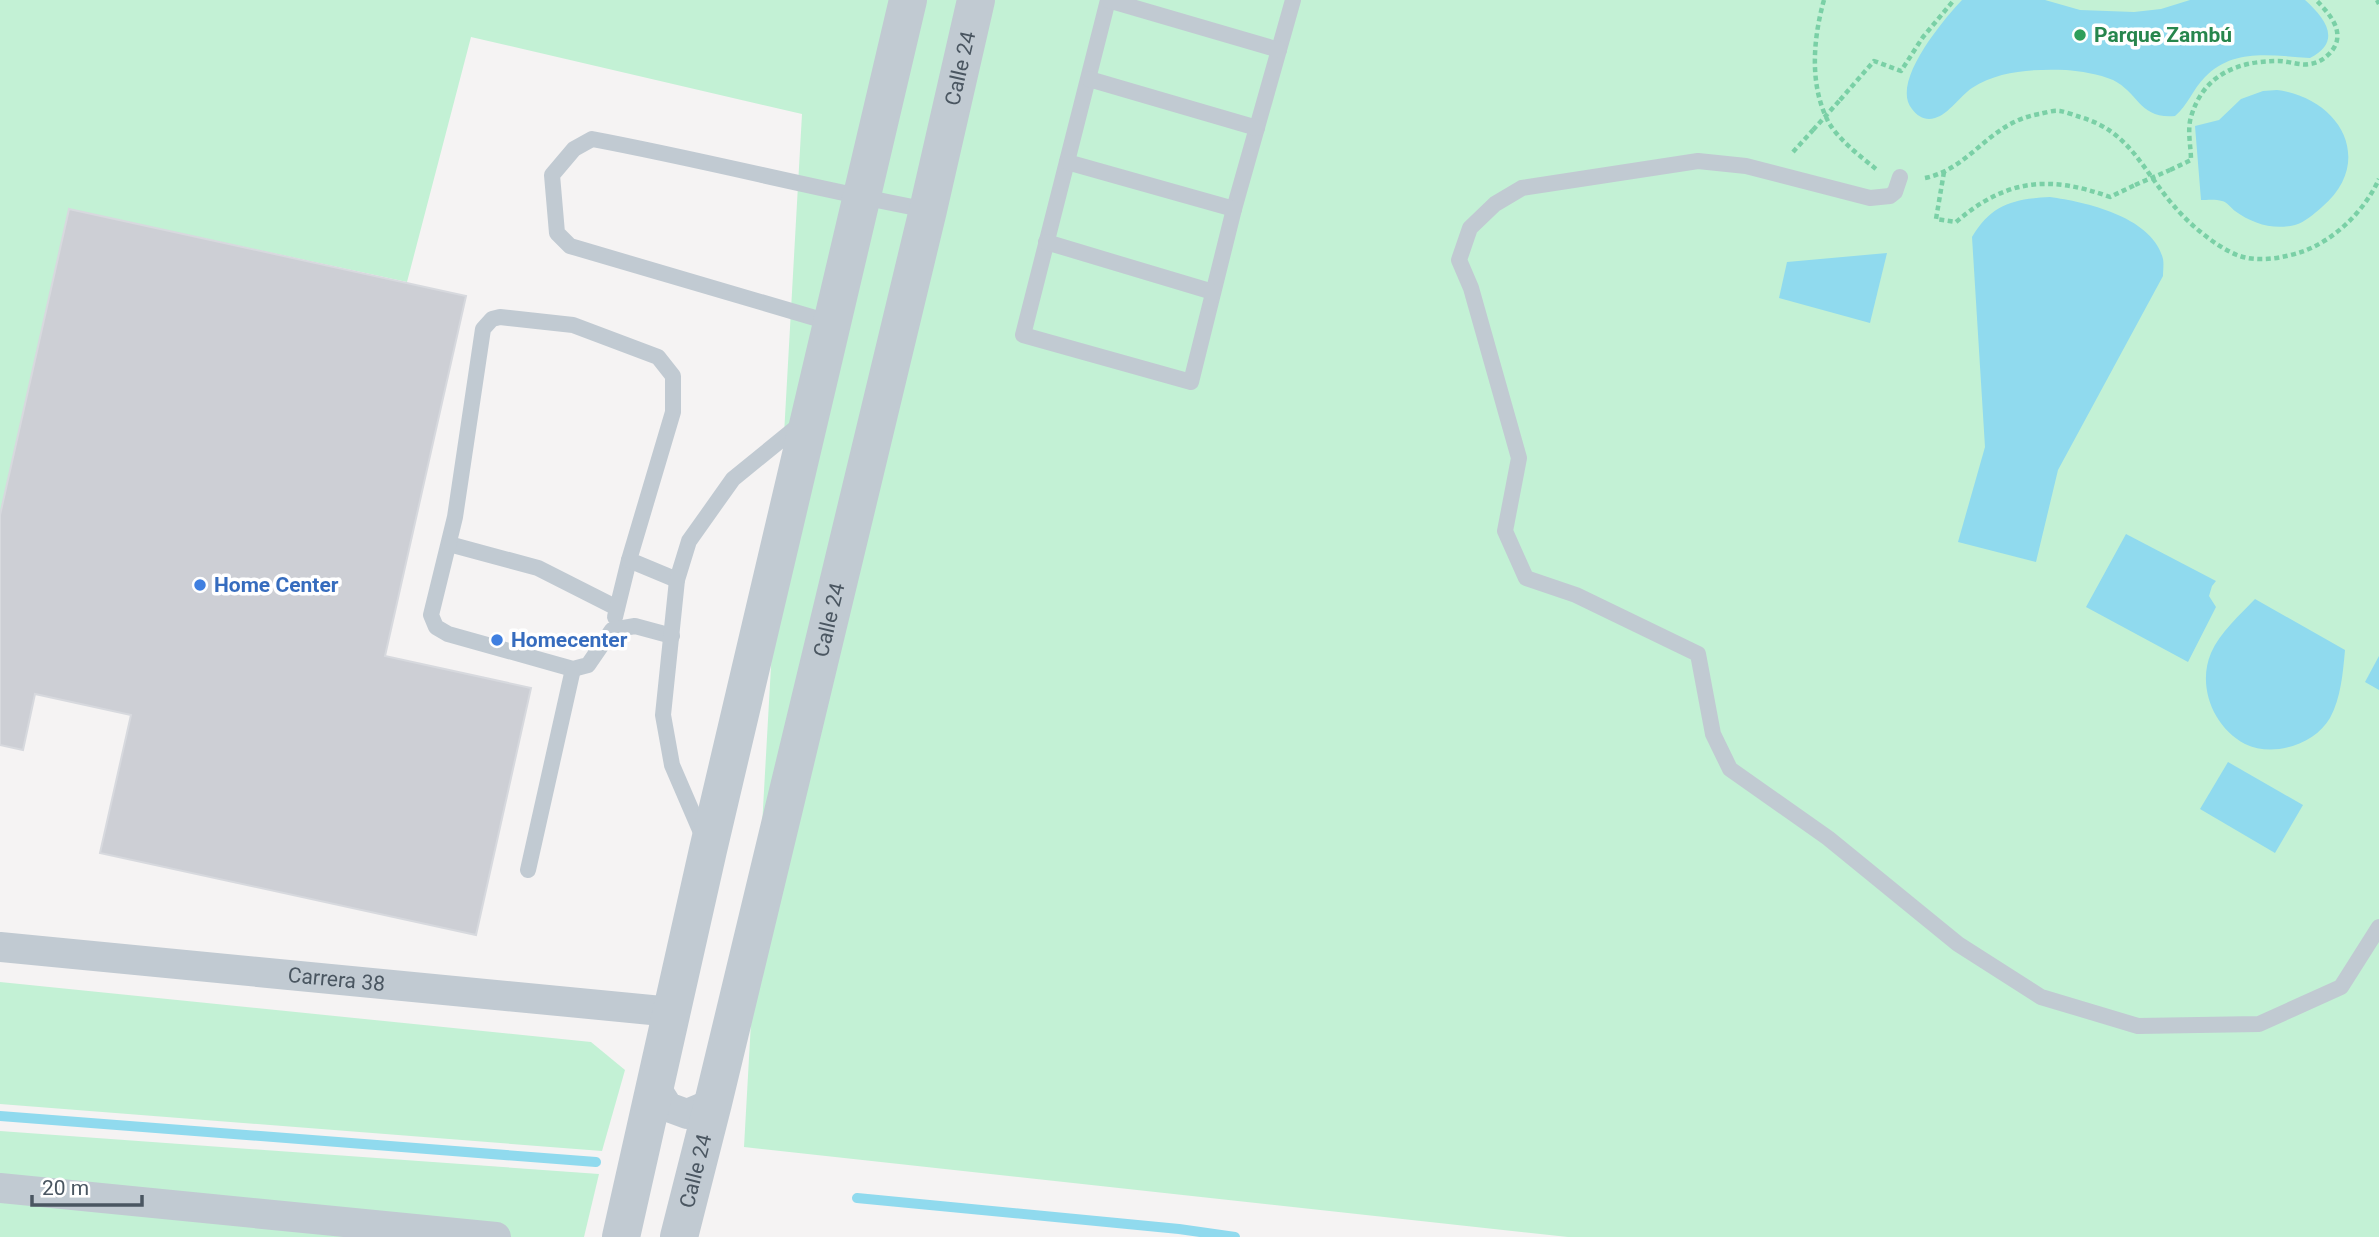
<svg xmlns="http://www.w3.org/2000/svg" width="2379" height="1237" font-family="Roboto,sans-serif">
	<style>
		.green { fill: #c3f1d5 }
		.water { fill: #90daee }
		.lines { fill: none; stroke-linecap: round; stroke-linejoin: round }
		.stream { stroke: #90daee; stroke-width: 10 }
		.building { fill: #cdcfd5; stroke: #d7d9de; stroke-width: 2 }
		.path { stroke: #7ad0a6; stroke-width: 4.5; stroke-dasharray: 5 3.5; stroke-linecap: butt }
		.service { stroke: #c1cad2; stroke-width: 16 }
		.minor { stroke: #c1cad2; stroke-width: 30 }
		.tertiary { stroke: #c1cad2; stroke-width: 38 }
		.path-bridge { stroke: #7ad0a6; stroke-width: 4.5; stroke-dasharray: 5 3.5; stroke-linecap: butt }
		.leisure-dot { fill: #2e9e5b; stroke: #fff; stroke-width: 2.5 }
		.shop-dot { fill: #3f7fe0; stroke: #fff; stroke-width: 2.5 }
		.labels { text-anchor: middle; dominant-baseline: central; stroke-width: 7; stroke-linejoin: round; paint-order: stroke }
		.leisure-label { font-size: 21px; font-weight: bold; fill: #27864d; stroke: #fff; text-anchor: start }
		.street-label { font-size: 21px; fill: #4a5661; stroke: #fff }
		.shop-label { font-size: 21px; font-weight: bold; fill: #366cbe; stroke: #fff; text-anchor: start }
	</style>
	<rect width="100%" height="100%" fill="#f5f3f3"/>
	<g class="green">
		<polygon points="0,0 2379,0 2379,1237 1568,1237 744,1147 802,114 471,37 407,282 69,209 0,515"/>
		<polygon points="0,982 591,1042 625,1070 602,1151 0,1104"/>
		<polygon points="0,1131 599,1174 584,1237 0,1237"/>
	</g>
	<g class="water">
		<path d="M1962,0H2045L2080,10L2134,12L2161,9L2190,0H2305C2325,18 2343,41 2310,58C2273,56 2234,47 2205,77C2193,89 2188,105 2175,116C2139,119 2139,93 2113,80C2099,74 2080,71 2066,70C2034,69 2000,70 1972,88C1960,96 1949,114 1935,118C1926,121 1918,117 1912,109C1890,83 1943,20 1962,0Z"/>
		<path d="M2277,90C2340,98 2376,161 2322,207C2314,214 2305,222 2295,225C2273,230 2253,224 2235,211C2231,208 2227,202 2222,201C2216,199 2207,200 2201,200L2195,126L2219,120L2241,99L2263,91Z"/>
		<path d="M2050,197C2086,202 2153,217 2163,259C2164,264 2163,271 2163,276L2058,470L2036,562L1958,542L1985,447L1972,237C1992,204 2013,199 2050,197Z"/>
		<polygon points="1887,253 1870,323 1779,298 1787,262"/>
		<polygon points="2126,534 2216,581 2212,586 2209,596 2216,607 2188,662 2086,607"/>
		<path d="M2255,599L2345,650C2343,672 2341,698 2330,718C2315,744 2274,758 2245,744C2213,727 2197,686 2211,653C2220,632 2240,615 2255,599Z"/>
		<polygon points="2379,656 2379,690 2365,682"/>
		<polygon points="2228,762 2303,805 2275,853 2200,809"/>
	</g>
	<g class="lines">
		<g class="stream">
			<polyline points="0,1116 596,1162"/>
			<polyline points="857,1198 1179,1229 1235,1237"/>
		</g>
	</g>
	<polygon class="building" points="69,209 466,296 385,656 531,688 476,935 100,853 131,715 35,694 23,750 0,745 0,515"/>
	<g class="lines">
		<g class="path">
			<path d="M1824,0C1813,39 1809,86 1829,123C1840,141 1860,156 1876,169"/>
			<polyline points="2377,0 2379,4"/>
			<polyline points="1840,100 1874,61 1901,71 1923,37 1954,0"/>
			<polyline points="1793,152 1813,130"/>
			<path d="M2170,170L2191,160C2191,147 2187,130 2191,117C2203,75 2237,61 2278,61C2289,61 2300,66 2310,64C2318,63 2324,59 2329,54C2348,35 2331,15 2316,0"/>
			<path d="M1944,172L1936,219L1956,222C2006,179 2049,175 2110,197L2135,185"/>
			<path d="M1925,178C1972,168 1988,123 2039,114C2045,113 2053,110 2060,111C2066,112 2074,115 2080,117C2130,131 2143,171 2174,206C2189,224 2215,246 2237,255C2257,263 2284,258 2304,251C2336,239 2365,210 2379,179"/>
		</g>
		<g class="service">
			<polyline points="1108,0 1023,335 1191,382 1234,209 1293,0"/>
			<polyline points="1108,0 1279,50"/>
			<polyline points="1089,79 1257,128"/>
			<polyline points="1067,162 1234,209"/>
			<polyline points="1900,177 1895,192 1890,196 1870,198 1746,166 1698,161 1522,188 1495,204 1470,228 1459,260 1471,288 1519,458 1505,531 1526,578 1576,595 1698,654 1713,734 1730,769 1828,838 1958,944 2041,997 2138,1026 2259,1024 2341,987 2379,927"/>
			<polyline points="1046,242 1213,292"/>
			<path d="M832,323L570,246L557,233L552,175L574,149L592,139C704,160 816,189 928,210"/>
			<polyline points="449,544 538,568 617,608"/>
			<polyline points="615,617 629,560"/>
			<polyline points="672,636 635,626 612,630 588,665 573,669 448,634 436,627 431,615 455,517 483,329 492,319 500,317 573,325 658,357 673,376 673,412 629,560 677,580"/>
			<polyline points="703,837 672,765 663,715 677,580 689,541 733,479 803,422"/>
			<polyline points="528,870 573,669"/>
		</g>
		<g class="minor">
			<path id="s1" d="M0,947L672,1012"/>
			<polyline points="654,1085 668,1107 687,1114 713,1103"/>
			<polyline points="0,1188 496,1237"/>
		</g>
		<g class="tertiary">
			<polyline points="621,1237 708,850 908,0"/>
			<path id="s2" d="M679,1237L713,1103L928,210L976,0"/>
		</g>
		<g class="path-bridge">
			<polyline points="1813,130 1840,100"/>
			<polyline points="2135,185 2170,170"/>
		</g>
	</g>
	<circle class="leisure-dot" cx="2080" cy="35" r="7"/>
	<g class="shop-dot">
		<circle cx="200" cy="585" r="7"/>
		<circle cx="497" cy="640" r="7"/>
	</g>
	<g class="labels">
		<g class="leisure-label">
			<text x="2094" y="35">Parque Zambú</text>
		</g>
		<g class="street-label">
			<text stroke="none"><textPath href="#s2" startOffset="1202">Calle 24</textPath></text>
			<text stroke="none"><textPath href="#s2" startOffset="635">Calle 24</textPath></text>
			<text stroke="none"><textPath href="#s1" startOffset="338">Carrera 38</textPath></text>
			<text stroke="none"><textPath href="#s2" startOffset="68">Calle 24</textPath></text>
		</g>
		<g class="shop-label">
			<text x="214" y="585">Home Center</text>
			<text x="511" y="640">Homecenter</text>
		</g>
	</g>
	<path d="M32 1195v10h110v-10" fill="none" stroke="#4a5661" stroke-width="3.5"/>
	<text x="42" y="1195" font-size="21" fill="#4a5661" stroke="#ffffff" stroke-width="5" paint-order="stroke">20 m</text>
</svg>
